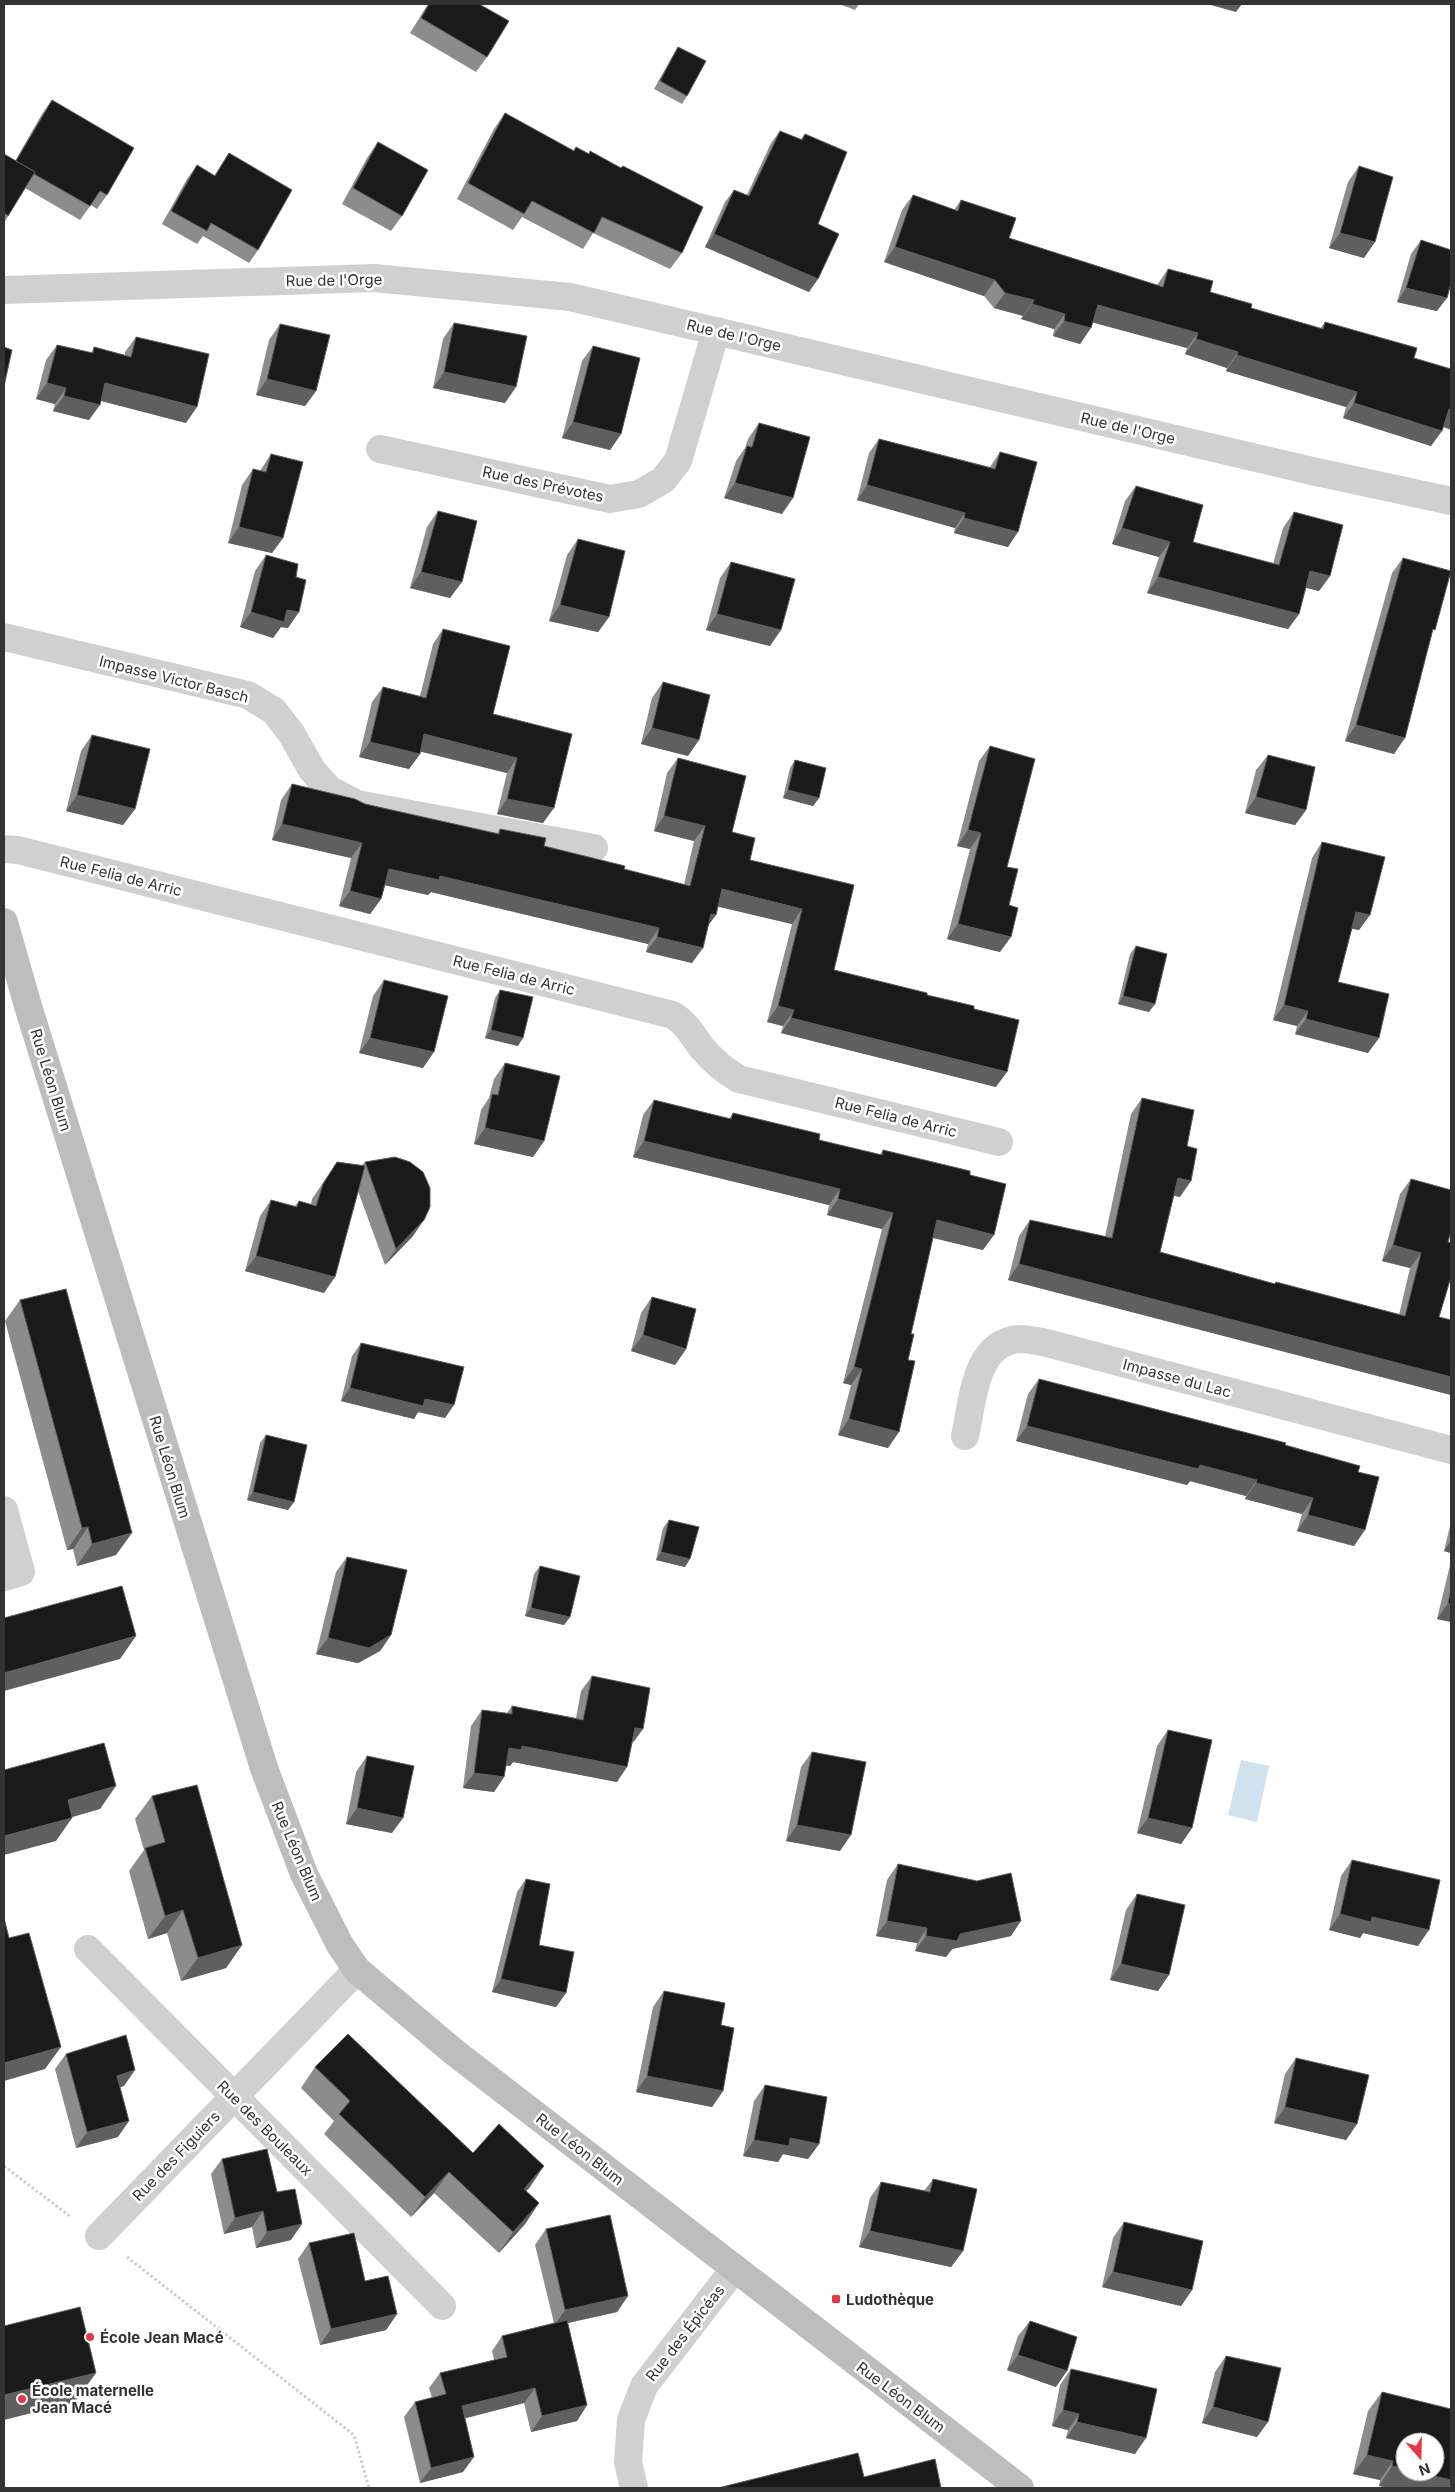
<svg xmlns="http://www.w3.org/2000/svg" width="1455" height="2492" font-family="Inter,sans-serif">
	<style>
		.water { fill: #cfe2ee }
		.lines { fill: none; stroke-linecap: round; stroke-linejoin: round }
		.path { stroke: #cdcdcd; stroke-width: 3; stroke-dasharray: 2.5 2.5; stroke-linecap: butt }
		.minor { stroke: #d0d0d0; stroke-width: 28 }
		.secondary { stroke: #bdbdbd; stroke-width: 28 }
		.wall { fill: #8c8c8c }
		.shaded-wall { fill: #5f5f5f }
		.building { fill: #1a1a1a; stroke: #5f5f5f }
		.poi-dot { fill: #e63946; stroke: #fff; stroke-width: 2 }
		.labels { text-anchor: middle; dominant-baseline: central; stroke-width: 5; stroke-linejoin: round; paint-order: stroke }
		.street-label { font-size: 15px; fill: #333; stroke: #fff }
		.poi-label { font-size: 15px; font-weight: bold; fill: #333; stroke: #fff; text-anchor: start }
	</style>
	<rect width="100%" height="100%" fill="#fff"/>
	<polygon class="water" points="1241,1760 1269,1766 1257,1822 1228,1815"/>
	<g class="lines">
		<g class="path">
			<polyline points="4,2166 71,2217"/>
			<polyline points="127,2257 354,2435 369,2488"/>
		</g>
		<g class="minor">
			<polyline points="4,290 374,278 570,297 1312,471 1451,501"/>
			<polyline points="380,449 610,499 639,494 663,480 678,461 716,331"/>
			<polyline points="4,637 248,695 274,711 291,733 312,770 329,789 357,804 594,848"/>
			<path d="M4,849L18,850L673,1015C687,1024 692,1035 702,1048C713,1061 723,1070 739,1079L999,1142"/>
			<path d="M965,1436C973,1401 974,1342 1020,1339C1028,1339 1036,1341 1043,1342L1451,1450"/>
			<polyline points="4,1510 21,1572 4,1577"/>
			<polyline points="88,1949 442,2306"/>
			<polyline points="99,2236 357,1970"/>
			<polyline points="634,2488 628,2462 631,2420 644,2386 735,2268"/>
		</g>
		<polyline class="secondary" points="4,922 28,1006 264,1768 304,1874 340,1945 357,1970 454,2052 1020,2488"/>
	</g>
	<g class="wall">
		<polygon points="428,4 479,4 487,57 476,72 410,33"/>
		<polygon points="839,4 859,4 855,10"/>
		<polygon points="678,47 687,96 682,104 654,89 673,55"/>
		<polygon points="52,100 107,195 97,209 91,205 80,220 25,188 4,223 4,154 15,161 42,114"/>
		<polygon points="505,113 573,151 576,147 682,253 670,269 593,233 583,249 522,217 513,230 457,199 494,129"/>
		<polygon points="780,131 801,139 805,134 818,224 809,292 705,247 725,202 734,190 747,195 771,143"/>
		<polygon points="378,142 402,216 391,231 342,204 367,158"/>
		<polygon points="229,153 258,250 249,263 203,236 197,244 162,224 187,179 197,165 214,176"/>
		<polygon points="1359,166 1364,258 1329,248 1348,182"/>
		<polygon points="913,195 954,210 961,200 1009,238 1157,285 1168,269 1210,292 1251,308 1320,329 1325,322 1414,358 1443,427 1431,446 1343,418 1346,407 1226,371 1227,368 1185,354 1187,348 1093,322 1080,344 1053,336 1054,329 1021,319 1023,316 994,308 984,296 884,262 902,210"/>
		<polygon points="1421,240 1437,311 1397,302 1411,254"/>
		<polygon points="454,323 505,403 433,388 443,339"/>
		<polygon points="280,324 316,391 305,406 256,395 269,340"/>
		<polygon points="136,337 186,423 101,401 89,420 53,411 55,404 36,399 46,360 57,345 91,353 94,347 125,355 125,352"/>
		<polygon points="593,346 621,434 610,450 562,438 582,361"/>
		<polygon points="759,423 782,514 724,498 736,461 745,448 748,439"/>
		<polygon points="879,439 990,467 1000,452 1008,547 954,533 955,528 857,500 869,453"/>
		<polygon points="271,454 283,538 272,553 228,543 242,485 253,469 260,471"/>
		<polygon points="1136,486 1193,542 1273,564 1283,528 1294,512 1330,576 1319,591 1306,588 1299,614 1288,629 1147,593 1159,557 1112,544 1125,501"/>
		<polygon points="438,511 450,598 410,588 427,527"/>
		<polygon points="578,539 609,617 598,632 549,621 567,555"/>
		<polygon points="266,555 288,628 281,627 273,638 240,627 255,571"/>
		<polygon points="1403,558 1432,635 1394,754 1345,741 1392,573"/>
		<polygon points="731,562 770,646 706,630 720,578"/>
		<polygon points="443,629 493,714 572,734 543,823 497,814 507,773 420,751 420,754 409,769 359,757 372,702 383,687 420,696 433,644"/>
		<polygon points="663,682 688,756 641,744 652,698"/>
		<polygon points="92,735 135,809 123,825 66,811 81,751"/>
		<polygon points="990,746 1007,867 1000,952 947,939 970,849 957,846 979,761"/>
		<polygon points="1268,755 1306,810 1295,825 1245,813 1256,770"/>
		<polygon points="678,758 732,832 750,860 854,885 834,970 927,995 974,1009 996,1087 781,1033 783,1026 767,1022 792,924 718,906 708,925 692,963 646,952 648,944 431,892 428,895 385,885 381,899 370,914 339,906 351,858 272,840 281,800 292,784 365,804 497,834 500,829 544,846 624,869 684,885 694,841 654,831 667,773"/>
		<polygon points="795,760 819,798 813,806 783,798 790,768"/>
		<polygon points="1322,842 1370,915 1359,930 1352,929 1338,982 1368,1053 1295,1034 1297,1026 1273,1020 1312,858"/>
		<polygon points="1136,946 1149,1012 1118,1004 1130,954"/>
		<polygon points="384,980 423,1068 359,1053 373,996"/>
		<polygon points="500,990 518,1046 485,1038 495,998"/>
		<polygon points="505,1063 544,1141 533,1157 474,1144 481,1110 489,1098 494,1079"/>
		<polygon points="1142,1098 1187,1146 1180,1197 1174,1196 1160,1252 1275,1284 1276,1282 1399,1315 1410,1268 1382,1261 1400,1194 1411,1179 1448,1242 1439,1317 1451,1320 1451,1395 1008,1280 1019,1236 1030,1220 1105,1237 1131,1114"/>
		<polygon points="654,1100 729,1119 733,1113 819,1140 880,1155 883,1150 970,1175 983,1250 933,1238 911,1334 888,1448 838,1435 851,1385 843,1383 882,1229 827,1215 829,1205 633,1157 643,1115"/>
		<polygon points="337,1162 362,1165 365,1162 413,1236 385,1265 358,1191 324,1293 245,1271 260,1216 271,1200 295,1206 299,1201 311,1204 312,1199"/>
		<polygon points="652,1297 686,1349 675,1365 631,1351 641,1313"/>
		<polygon points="20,1300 116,1555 77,1566 73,1549 67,1550 5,1321"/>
		<polygon points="361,1343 445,1418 418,1412 414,1419 341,1401 352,1356"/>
		<polygon points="1039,1379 1285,1445 1358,1472 1354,1546 1297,1531 1302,1514 1245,1499 1246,1496 1190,1481 1187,1485 1016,1441 1028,1394"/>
		<polygon points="266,1435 294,1502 288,1510 247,1500 260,1443"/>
		<polygon points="669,1520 685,1567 656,1560 663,1528"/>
		<polygon points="1451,1522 1451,1553 1444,1551"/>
		<polygon points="347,1557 391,1635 380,1651 358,1663 316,1654 336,1572"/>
		<polygon points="1451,1561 1451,1622 1437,1619"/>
		<polygon points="540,1566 570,1617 564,1625 525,1616 534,1574"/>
		<polygon points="592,1676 632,1744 617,1782 513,1762 510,1766 506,1765 504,1777 494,1792 463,1788 471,1726 482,1710 507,1713 512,1706 576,1718 581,1691"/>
		<polygon points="1168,1730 1192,1828 1181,1844 1137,1833 1157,1746"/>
		<polygon points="812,1752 840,1851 786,1841 801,1767"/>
		<polygon points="367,1756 392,1833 346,1824 356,1772"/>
		<polygon points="152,1796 242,1945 226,1968 181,1981 167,1933 148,1939 129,1871 144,1850 135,1819"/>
		<polygon points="1352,1860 1418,1946 1363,1933 1360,1938 1329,1930 1341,1876"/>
		<polygon points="898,1864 1011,1936 952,1949 946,1957 915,1951 917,1943 876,1936 887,1880"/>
		<polygon points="526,1879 539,1945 566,1993 556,2007 492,1992 517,1892"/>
		<polygon points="1137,1894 1158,1991 1110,1980 1126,1910"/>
		<polygon points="664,1991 721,2025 723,2091 712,2107 636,2092 653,2007"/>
		<polygon points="66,2054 124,2086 120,2087 118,2137 76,2148 55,2069"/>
		<polygon points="1296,2058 1357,2124 1346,2140 1274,2123 1285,2074"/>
		<polygon points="315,2067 473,2153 530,2187 526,2191 539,2203 525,2224 499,2253 434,2193 411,2217 324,2134 334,2121 301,2088"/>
		<polygon points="765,2085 819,2144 808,2159 783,2154 778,2162 743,2156 754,2101"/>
		<polygon points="222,2159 277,2192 291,2240 256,2248 252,2227 224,2234 211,2174"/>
		<polygon points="933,2179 963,2251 951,2267 859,2247 870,2198 881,2182 924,2191"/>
		<polygon points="1124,2222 1192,2290 1181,2306 1102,2287 1113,2238"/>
		<polygon points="546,2229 628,2296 617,2312 568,2323 587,2405 577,2421 531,2432 524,2403 464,2418 463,2472 420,2483 404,2417 415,2402 432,2398 429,2388 440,2373 494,2360 492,2351 502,2336 554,2323 535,2245"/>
		<polygon points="309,2243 365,2281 397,2314 386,2330 320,2345 298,2259"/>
		<polygon points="1030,2321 1056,2387 1007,2370 1018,2336"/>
		<polygon points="1226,2356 1257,2437 1202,2423 1215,2372"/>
		<polygon points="1071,2369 1135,2454 1066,2438 1068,2430 1052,2426 1060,2385"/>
		<polygon points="1382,2392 1451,2409 1451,2488 1390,2488 1379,2486 1380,2480 1353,2474 1368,2411"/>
	</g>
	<g class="shaded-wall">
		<polygon points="1207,4 1242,4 1236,12"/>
		<polygon points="1340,233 1375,242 1364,258 1329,248"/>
		<polygon points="714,234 818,279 809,292 705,247"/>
		<polygon points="895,247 995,280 984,296 884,262"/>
		<polygon points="1406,288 1447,298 1437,311 1397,302"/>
		<polygon points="1005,293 1034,300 1023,316 994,308"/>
		<polygon points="1032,304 1065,314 1054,329 1021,319"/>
		<polygon points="1098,305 1198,333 1187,348 1087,321"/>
		<polygon points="1064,321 1091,328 1080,344 1053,336"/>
		<polygon points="1196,339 1238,352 1227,368 1185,354"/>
		<polygon points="1237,355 1357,392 1346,407 1226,371"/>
		<polygon points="444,372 516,387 505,403 433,388"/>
		<polygon points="267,379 316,391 305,406 256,395"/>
		<polygon points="47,383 66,388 55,404 36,399"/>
		<polygon points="105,383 197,407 186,423 94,399"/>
		<polygon points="64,396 100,405 89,420 53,411"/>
		<polygon points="1354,403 1442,431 1431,446 1343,418"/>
		<polygon points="1449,409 1451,410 1451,430 1438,425"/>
		<polygon points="573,422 621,434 610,450 562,438"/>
		<polygon points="735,483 793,498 782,514 724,498"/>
		<polygon points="867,485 965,513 955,528 857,500"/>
		<polygon points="964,518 1018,532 1008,547 954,533"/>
		<polygon points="239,527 283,538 272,553 228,543"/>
		<polygon points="1122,528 1170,542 1159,557 1112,544"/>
		<polygon points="1310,571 1330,576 1319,591 1300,586"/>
		<polygon points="421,572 462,582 450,598 410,588"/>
		<polygon points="1158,577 1299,614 1288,629 1147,593"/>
		<polygon points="560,605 609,617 598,632 549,621"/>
		<polygon points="287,610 299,612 288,628 281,627 273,638 240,627 251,612"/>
		<polygon points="717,614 781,630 770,646 706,630"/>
		<polygon points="1356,725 1405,738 1394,754 1345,741"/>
		<polygon points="652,728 699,740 688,756 641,744"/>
		<polygon points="424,734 517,758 507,773 414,750"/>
		<polygon points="370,742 420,754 409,769 359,757"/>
		<polygon points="788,790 819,798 813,806 783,798"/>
		<polygon points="77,795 135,809 123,825 66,811"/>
		<polygon points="1256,797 1306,810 1295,825 1245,813"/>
		<polygon points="507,799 554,808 543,823 497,814"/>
		<polygon points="664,816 705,826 694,841 654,831"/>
		<polygon points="282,824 362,843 351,858 272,840"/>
		<polygon points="968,830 981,833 970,849 957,846"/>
		<polygon points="389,869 440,876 659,928 648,944 431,892 428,895 379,884"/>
		<polygon points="722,889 802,909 792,924 711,905"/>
		<polygon points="350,891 381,899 370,914 339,906"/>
		<polygon points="1356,912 1370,915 1359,930 1345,927"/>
		<polygon points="711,914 716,915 705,930"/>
		<polygon points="958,924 1011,937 1000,952 947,939"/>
		<polygon points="657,937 703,948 692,963 646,952"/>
		<polygon points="1123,996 1155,1004 1149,1012 1118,1004"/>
		<polygon points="1284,1005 1308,1011 1297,1026 1273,1020"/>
		<polygon points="778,1006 794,1010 783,1026 767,1022"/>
		<polygon points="791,1018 1007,1072 996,1087 781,1033"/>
		<polygon points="1306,1019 1379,1038 1368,1053 1295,1034"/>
		<polygon points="491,1030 523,1038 518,1046 485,1038"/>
		<polygon points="370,1038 434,1052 423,1068 359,1053"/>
		<polygon points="485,1128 544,1141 533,1157 474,1144"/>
		<polygon points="644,1141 840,1189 829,1205 633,1157"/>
		<polygon points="1178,1178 1191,1181 1180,1197 1167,1194"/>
		<polygon points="838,1199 893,1213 882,1229 827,1215"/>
		<polygon points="424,1220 413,1236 385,1265 396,1249"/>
		<polygon points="937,1220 994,1235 983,1250 926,1236"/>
		<polygon points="1393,1245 1421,1253 1410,1268 1382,1261"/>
		<polygon points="256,1256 335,1277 324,1293 245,1271"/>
		<polygon points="1019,1264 1451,1377 1451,1395 1008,1280"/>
		<polygon points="643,1335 686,1349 675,1365 631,1351"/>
		<polygon points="854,1367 862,1369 851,1385 843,1383"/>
		<polygon points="350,1388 425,1399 454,1405 445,1418 418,1412 414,1419 341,1401"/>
		<polygon points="849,1419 899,1432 888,1448 838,1435"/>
		<polygon points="1027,1426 1200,1465 1257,1480 1246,1496 1190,1481 1187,1485 1016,1441"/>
		<polygon points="1256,1483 1313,1498 1302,1514 1245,1499"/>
		<polygon points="253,1492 294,1502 288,1510 247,1500"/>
		<polygon points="1308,1515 1365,1530 1354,1546 1297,1531"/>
		<polygon points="88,1527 73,1549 67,1550 82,1528"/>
		<polygon points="132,1533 116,1555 77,1566 92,1544"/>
		<polygon points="1451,1541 1451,1553 1444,1551"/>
		<polygon points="661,1552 690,1559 685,1567 656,1560"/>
		<polygon points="1448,1603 1451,1604 1451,1622 1437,1619"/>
		<polygon points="531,1608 570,1617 564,1625 525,1616"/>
		<polygon points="391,1635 380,1651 358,1663 316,1654 328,1638"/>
		<polygon points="136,1636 120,1659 4,1691 4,1673"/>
		<polygon points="635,1728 643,1729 632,1744"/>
		<polygon points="522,1746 627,1767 617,1782 513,1762 510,1766 498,1764 509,1748"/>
		<polygon points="474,1773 504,1777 494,1792 463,1788"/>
		<polygon points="116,1786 100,1809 52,1823 68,1800"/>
		<polygon points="357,1808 403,1818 392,1833 346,1824"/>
		<polygon points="72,1818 56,1841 4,1855 4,1836"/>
		<polygon points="1148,1818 1192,1828 1181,1844 1137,1833"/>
		<polygon points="797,1825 851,1835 840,1851 786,1841"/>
		<polygon points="183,1910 167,1933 148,1939 165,1916"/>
		<polygon points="1340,1914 1372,1917 1429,1930 1418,1946 1363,1933 1360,1938 1329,1930"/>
		<polygon points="887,1921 927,1928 917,1943 876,1936"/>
		<polygon points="1021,1921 1011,1936 952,1949 946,1957 915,1951 926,1936 960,1934"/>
		<polygon points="242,1945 226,1968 181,1981 198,1958"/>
		<polygon points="1121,1964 1169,1975 1158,1991 1110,1980"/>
		<polygon points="501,1979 566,1993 556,2007 492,1992"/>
		<polygon points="61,2047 45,2069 4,2081 4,2063"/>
		<polygon points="135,2070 124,2086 106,2091 117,2076"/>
		<polygon points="647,2076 723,2091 712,2107 636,2092"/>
		<polygon points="1285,2107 1357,2124 1346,2140 1274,2123"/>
		<polygon points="129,2121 118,2137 76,2148 87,2132"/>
		<polygon points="790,2138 819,2144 808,2159 783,2154 778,2162 743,2156 754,2140"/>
		<polygon points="544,2166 530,2187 510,2209 524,2189"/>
		<polygon points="449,2172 434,2193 411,2217 425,2197"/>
		<polygon points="539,2203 525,2224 499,2253 513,2232"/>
		<polygon points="263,2211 252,2227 224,2234 235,2218"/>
		<polygon points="302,2224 291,2240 256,2248 267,2232"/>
		<polygon points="870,2231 963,2251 951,2267 859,2247"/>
		<polygon points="1113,2272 1192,2290 1181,2306 1102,2287"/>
		<polygon points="628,2296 617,2312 554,2326 565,2310"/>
		<polygon points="397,2314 386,2330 320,2345 331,2329"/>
		<polygon points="1018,2355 1067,2371 1056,2387 1007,2370"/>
		<polygon points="96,2373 75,2402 4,2420 4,2395"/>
		<polygon points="535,2388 524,2403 451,2422 462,2406"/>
		<polygon points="587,2405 577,2421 531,2432 542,2416"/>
		<polygon points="1213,2407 1268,2422 1257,2437 1202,2423"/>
		<polygon points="1063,2410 1079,2414 1068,2430 1052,2426"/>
		<polygon points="1077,2422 1146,2438 1135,2454 1066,2438"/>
		<polygon points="1367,2455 1393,2461 1380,2480 1353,2474"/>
		<polygon points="474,2457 463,2472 420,2483 431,2468"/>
		<polygon points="1392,2466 1405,2469 1405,2472 1416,2472 1451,2480 1451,2484 1448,2488 1390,2488 1379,2486"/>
	</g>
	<g class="building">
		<polygon points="429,4 479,4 509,21 487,57 421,18"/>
		<polygon points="678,47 706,61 687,96 660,81"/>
		<polygon points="52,100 134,148 107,195 100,191 90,206 34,174 35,172 16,161"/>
		<polygon points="505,113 574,151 576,147 589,154 590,151 621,168 623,166 703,207 682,253 602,217 594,233 532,201 524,214 468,183"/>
		<polygon points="780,131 802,140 805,134 847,152 818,224 839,234 818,279 714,234 734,190 749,196"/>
		<polygon points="378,142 428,170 402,216 353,188"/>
		<polygon points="229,153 292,190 258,250 211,223 207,231 171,211 197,165 215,176"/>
		<polygon points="4,154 35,172 8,216 4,213"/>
		<polygon points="1359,166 1393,177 1375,242 1340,233"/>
		<polygon points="913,195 958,211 961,200 1016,218 1009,238 1163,287 1168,269 1213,281 1210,292 1252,304 1251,308 1323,329 1325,322 1417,348 1414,358 1451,369 1451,410 1449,409 1442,431 1354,403 1357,392 1237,355 1238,352 1196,339 1198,333 1098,305 1091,328 1064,321 1065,314 1032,304 1034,300 1005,293 995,280 895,247"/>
		<polygon points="1421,240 1451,250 1451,283 1447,298 1406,288"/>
		<polygon points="454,323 527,336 516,387 444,372"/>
		<polygon points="280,324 330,335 316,391 267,379"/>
		<polygon points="136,337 209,354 197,407 105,383 100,405 64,396 66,388 47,383 57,345 93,353 94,347 131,357"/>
		<polygon points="593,346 640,358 621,434 573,422"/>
		<polygon points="4,347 12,350 4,386"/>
		<polygon points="759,423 810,437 793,498 735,483 747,446 752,447"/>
		<polygon points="879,439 995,469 1000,452 1037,462 1018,532 964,518 965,513 867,485"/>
		<polygon points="271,454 303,462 283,538 239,527 253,469 266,472"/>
		<polygon points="1136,486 1203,505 1193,542 1279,565 1294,512 1343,525 1330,576 1310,571 1299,614 1158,577 1170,542 1122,528"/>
		<polygon points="438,511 477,521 462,582 421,572"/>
		<polygon points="578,539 625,551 609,617 560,605"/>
		<polygon points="266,555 298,564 296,577 306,580 299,612 287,610 284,622 251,612"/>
		<polygon points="1403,558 1451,571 1435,630 1433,629 1405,738 1356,725"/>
		<polygon points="731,562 795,579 781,630 717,614"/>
		<polygon points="443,629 510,646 493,714 572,734 554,808 507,799 517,758 424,734 420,754 370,742 383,687 426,698"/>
		<polygon points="663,682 710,695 699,740 652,728"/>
		<polygon points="92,735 150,749 135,809 77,795"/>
		<polygon points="990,746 1035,759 1007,867 1018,869 1009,905 1018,908 1011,937 958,924 981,833 968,830"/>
		<polygon points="1268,755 1315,767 1306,810 1256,797"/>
		<polygon points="678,758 746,776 732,832 755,838 750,860 854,885 834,970 927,993 927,995 974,1006 974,1009 1019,1020 1007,1072 791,1018 794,1010 778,1006 802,909 722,889 716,915 711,914 703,948 657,937 659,928 440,876 439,880 389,869 381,899 350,891 362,843 282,824 292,784 355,799 365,804 499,834 500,829 546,838 544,846 625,866 624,869 690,886 705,826 664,816"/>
		<polygon points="795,760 826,768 819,798 788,790"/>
		<polygon points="1322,842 1385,857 1370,915 1356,912 1338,982 1389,994 1379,1038 1306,1019 1308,1011 1284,1005"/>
		<polygon points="1136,946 1167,954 1155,1004 1123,996"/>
		<polygon points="384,980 448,996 434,1052 370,1038"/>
		<polygon points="500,990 533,997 523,1038 491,1030"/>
		<polygon points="505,1063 560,1076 544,1141 485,1128 492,1094 498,1095"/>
		<polygon points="1142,1098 1194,1110 1187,1146 1197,1149 1191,1181 1178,1178 1160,1252 1275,1284 1276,1282 1405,1316 1421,1253 1393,1245 1411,1179 1451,1190 1451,1231 1448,1242 1451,1243 1451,1277 1439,1317 1451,1320 1451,1377 1019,1264 1030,1220 1112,1238"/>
		<polygon points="654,1100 731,1119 733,1113 820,1134 819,1140 882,1155 883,1150 970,1171 970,1175 1006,1184 994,1235 937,1220 911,1334 914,1334 908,1360 915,1361 899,1432 849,1419 862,1369 854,1367 893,1213 838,1199 840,1189 644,1141"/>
		<polygon points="395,1157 410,1162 423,1172 430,1188 430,1207 424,1220 396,1249 365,1162"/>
		<polygon points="337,1162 365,1166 335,1277 256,1256 271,1200 297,1207 299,1201 316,1206 323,1184"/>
		<polygon points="66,1289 132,1533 92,1544 88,1527 82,1528 20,1300"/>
		<polygon points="652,1297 696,1309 686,1349 643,1335"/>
		<polygon points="361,1343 464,1367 454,1405 425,1399 423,1406 350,1388"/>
		<polygon points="1039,1379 1286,1443 1285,1445 1360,1466 1358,1472 1379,1477 1365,1530 1308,1515 1313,1498 1256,1483 1257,1480 1200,1465 1198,1469 1027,1426"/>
		<polygon points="266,1435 307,1445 294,1502 253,1492"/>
		<polygon points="669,1520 699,1527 690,1559 661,1552"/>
		<polygon points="347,1557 407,1570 391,1635 369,1648 328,1638"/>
		<polygon points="540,1566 580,1576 570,1617 531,1608"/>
		<polygon points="122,1586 136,1636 4,1673 4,1618"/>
		<polygon points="1451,1589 1451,1604 1448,1603"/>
		<polygon points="592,1676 650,1688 643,1729 635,1728 627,1767 522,1746 521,1750 509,1748 504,1777 474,1773 482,1710 512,1714 512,1706 583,1720"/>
		<polygon points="1168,1730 1212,1740 1192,1828 1148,1818"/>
		<polygon points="104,1743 116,1786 68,1800 72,1818 4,1836 4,1770"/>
		<polygon points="812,1752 866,1762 851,1835 797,1825"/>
		<polygon points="367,1756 414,1766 403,1818 357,1808"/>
		<polygon points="197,1785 242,1945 198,1958 183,1910 165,1916 145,1848 165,1842 152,1796"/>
		<polygon points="1352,1860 1440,1880 1429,1930 1372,1917 1371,1922 1340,1914"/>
		<polygon points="898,1864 977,1881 1011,1873 1021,1921 960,1934 957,1941 926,1936 927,1928 887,1921"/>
		<polygon points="526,1879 550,1884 539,1945 574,1952 566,1993 501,1979"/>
		<polygon points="1137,1894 1185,1905 1169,1975 1121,1964"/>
		<polygon points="4,1918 9,1938 29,1933 61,2047 4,2063"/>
		<polygon points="664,1991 725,2003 721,2025 734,2028 723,2091 647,2076"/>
		<polygon points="348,2034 473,2153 499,2124 544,2166 524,2189 539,2203 513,2232 449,2172 425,2197 339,2114 350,2101 315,2067"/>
		<polygon points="126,2035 135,2070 117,2076 129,2121 87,2132 66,2054"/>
		<polygon points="1296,2058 1369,2075 1357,2124 1285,2107"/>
		<polygon points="765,2085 827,2097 819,2144 790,2138 789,2146 754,2140"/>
		<polygon points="267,2149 277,2192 295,2189 302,2224 267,2232 263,2211 235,2218 222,2159"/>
		<polygon points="933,2179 977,2189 963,2251 870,2231 881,2182 930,2192"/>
		<polygon points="610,2215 628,2296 565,2310 546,2229"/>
		<polygon points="1124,2222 1203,2241 1192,2290 1113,2272"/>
		<polygon points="354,2233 365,2281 388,2276 397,2314 331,2329 309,2243"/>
		<polygon points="80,2307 96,2373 4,2395 4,2326"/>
		<polygon points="567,2320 587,2405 542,2416 535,2388 462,2406 474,2457 431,2468 415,2402 446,2394 440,2373 507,2357 502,2336"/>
		<polygon points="1030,2321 1077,2337 1067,2371 1018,2355"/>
		<polygon points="1226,2356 1281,2368 1268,2422 1213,2407"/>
		<polygon points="1071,2369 1157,2389 1146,2438 1077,2422 1079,2414 1063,2410"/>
		<polygon points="1382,2392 1451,2409 1451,2480 1416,2472 1435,2472 1435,2442 1405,2442 1405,2469 1392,2466 1393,2461 1367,2455"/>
		<polygon points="858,2453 864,2477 935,2459 941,2488 718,2488"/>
	</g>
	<g class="poi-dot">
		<rect x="831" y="2294" width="10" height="10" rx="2.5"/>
		<circle cx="90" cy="2337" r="5"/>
		<circle cx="22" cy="2399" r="5"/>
	</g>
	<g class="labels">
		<g class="street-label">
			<text transform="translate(334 280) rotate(-1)">Rue de l'Orge</text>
			<text transform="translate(734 335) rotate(13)">Rue de l'Orge</text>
			<text transform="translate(1128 428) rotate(13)">Rue de l'Orge</text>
			<text transform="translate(543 484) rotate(12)">Rue des Prévotes</text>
			<text transform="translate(174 679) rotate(14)">Impasse Victor Basch</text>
			<text transform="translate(121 876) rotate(14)">Rue Felia de Arric</text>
			<text transform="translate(514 975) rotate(14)">Rue Felia de Arric</text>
			<text transform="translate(51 1080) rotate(73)">Rue Léon Blum</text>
			<text transform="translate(896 1117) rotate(14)">Rue Felia de Arric</text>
			<text transform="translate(1177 1378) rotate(15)">Impasse du Lac</text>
			<text transform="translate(170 1467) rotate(73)">Rue Léon Blum</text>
			<text transform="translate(297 1851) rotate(67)">Rue Léon Blum</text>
			<text transform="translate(265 2128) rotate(45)">Rue des Bouleaux</text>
			<text transform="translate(580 2149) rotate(38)">Rue Léon Blum</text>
			<text transform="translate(176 2156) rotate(-46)">Rue des Figuiers</text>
			<text transform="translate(685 2333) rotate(-52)">Rue des Épicéas</text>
			<text transform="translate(901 2397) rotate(37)">Rue Léon Blum</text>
		</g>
		<g class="poi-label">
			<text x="846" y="2299">Ludothèque</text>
			<text x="100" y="2337">École Jean Macé</text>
			<text x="32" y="2390">École maternelle<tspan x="32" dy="17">Jean Macé</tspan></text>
		</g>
	</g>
	<rect width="1455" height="2492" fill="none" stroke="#333333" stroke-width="10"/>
	<g transform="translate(1420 2457) rotate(160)"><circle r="24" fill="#ffffff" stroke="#adadad"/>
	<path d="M0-4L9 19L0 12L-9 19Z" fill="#e63946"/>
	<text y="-8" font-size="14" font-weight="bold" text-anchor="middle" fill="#333333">N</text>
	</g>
</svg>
